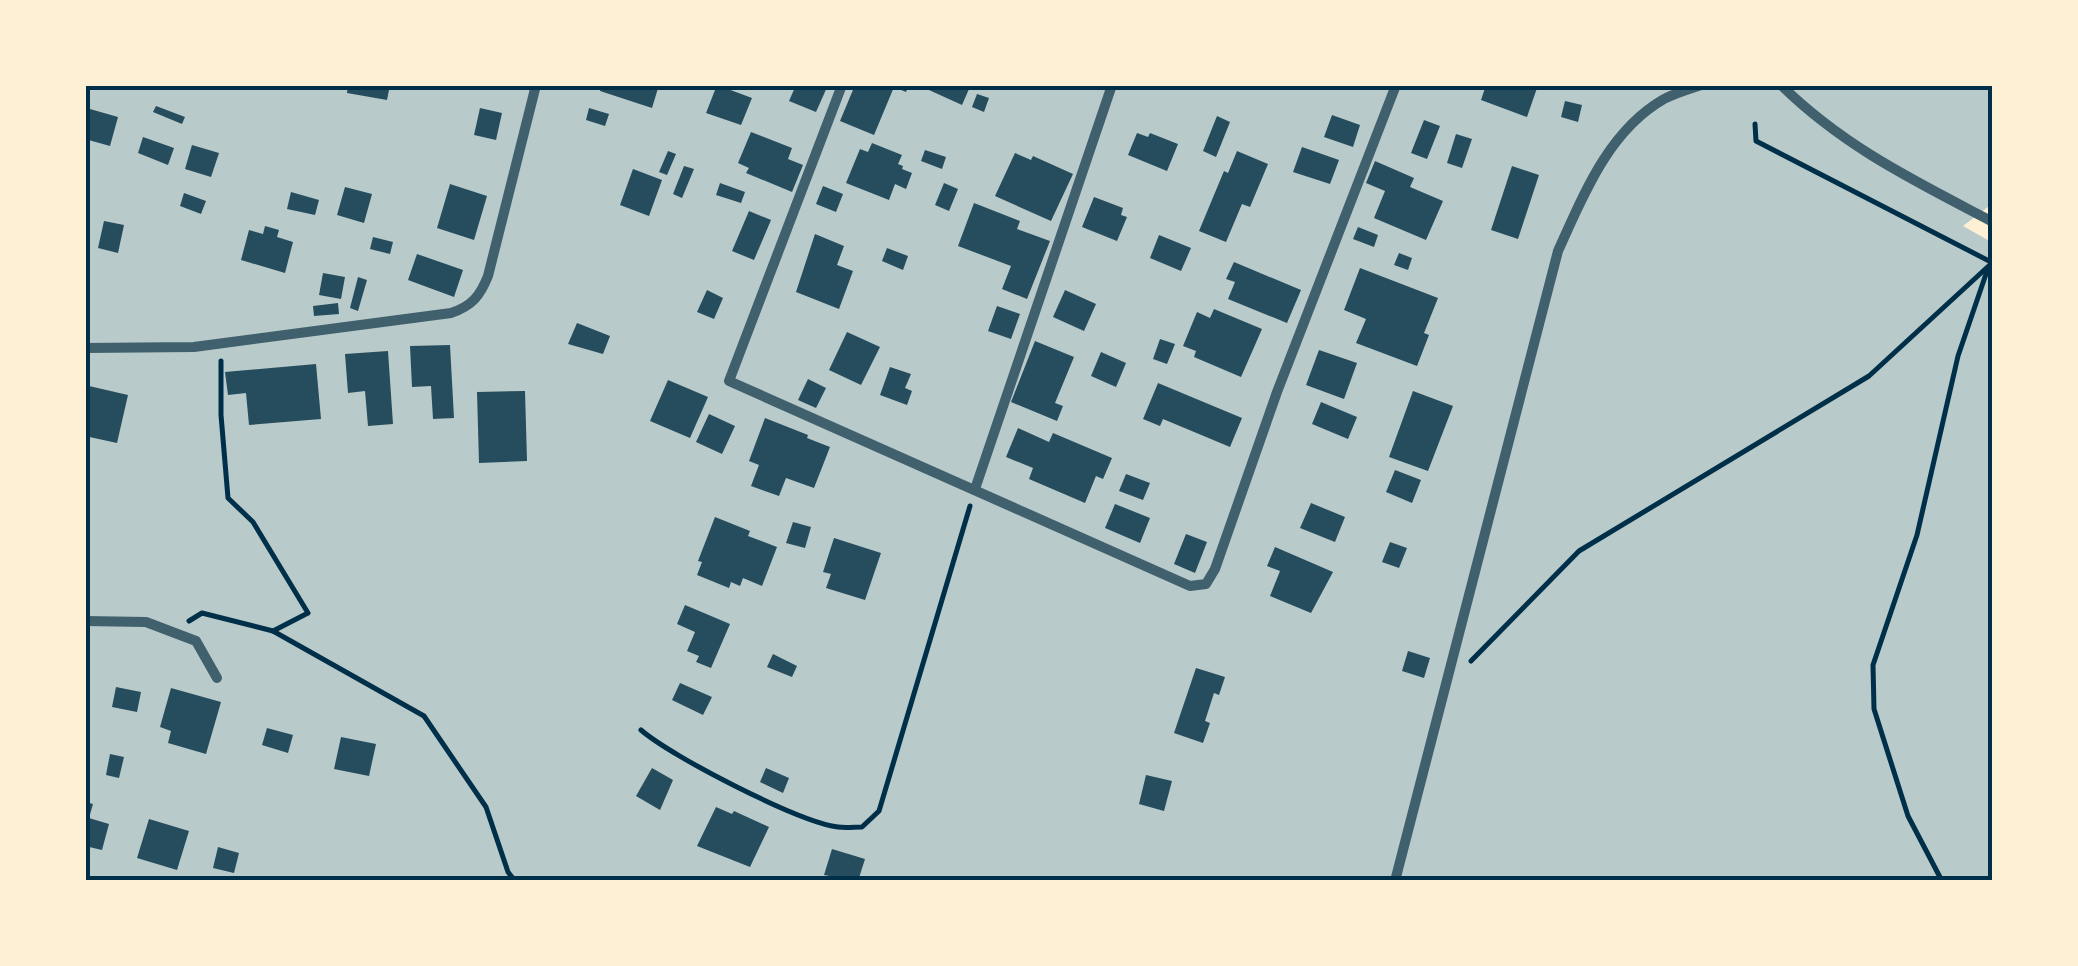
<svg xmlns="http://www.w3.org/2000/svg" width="2078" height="966" font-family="Overpass,sans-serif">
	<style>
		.green { fill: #b9caca }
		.building { fill: #264d5e }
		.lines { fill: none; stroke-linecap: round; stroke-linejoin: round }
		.path { stroke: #003049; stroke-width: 5 }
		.minor { stroke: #3f606c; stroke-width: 10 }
		.neatline { fill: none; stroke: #003049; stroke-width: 4 }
	</style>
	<rect width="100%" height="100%" fill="#fdf0d5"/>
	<polygon class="green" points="85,85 1993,85 1993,203 1963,226 1993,243 1993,881 85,881"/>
	<g class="building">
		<polygon points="348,85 390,85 387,100 347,93"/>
		<polygon points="602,85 659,85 652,108 600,91"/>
		<polygon points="717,85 752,98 741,125 706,113"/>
		<polygon points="796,85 828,85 816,112 789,101"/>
		<polygon points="855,85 909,85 906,92 894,87 874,135 840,121"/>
		<polygon points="931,85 960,85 969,89 962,105 929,90"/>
		<polygon points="1486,85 1538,85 1527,117 1481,100"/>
		<polygon points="977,94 989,98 984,112 972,107"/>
		<polygon points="1565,101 1582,105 1578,122 1561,117"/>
		<polygon points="156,106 185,117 182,124 153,112"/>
		<polygon points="480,108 502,113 496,140 474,135"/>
		<polygon points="589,108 609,114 605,126 586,120"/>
		<polygon points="90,109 118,117 110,146 85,139"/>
		<polygon points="1332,115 1360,125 1353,147 1324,137"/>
		<polygon points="1217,116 1230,122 1216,157 1203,151"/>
		<polygon points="1424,120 1440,126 1427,159 1411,153"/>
		<polygon points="751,132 792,148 788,159 803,165 792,192 746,173 749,168 738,163"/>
		<polygon points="1137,133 1148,137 1150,133 1178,144 1167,171 1128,155"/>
		<polygon points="1456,134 1472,139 1462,168 1447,163"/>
		<polygon points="143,137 174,148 168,165 138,153"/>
		<polygon points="872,143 902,155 898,164 903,166 902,169 912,173 906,189 895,184 889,200 846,183 860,149 868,152"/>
		<polygon points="192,145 219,153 211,177 185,169"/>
		<polygon points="1302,147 1339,160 1330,184 1293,172"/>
		<polygon points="925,150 946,157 942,169 921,161"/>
		<polygon points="668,151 676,154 667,175 659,172"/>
		<polygon points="1237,151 1268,164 1250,207 1242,204 1226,242 1199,231 1224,171 1228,173"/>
		<polygon points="1015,153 1031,160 1033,156 1073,174 1051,221 995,196"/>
		<polygon points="1375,161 1414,178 1410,187 1443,201 1426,240 1374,218 1385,191 1366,183"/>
		<polygon points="684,166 694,169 682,198 673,194"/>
		<polygon points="1512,166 1539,175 1518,239 1491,230"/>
		<polygon points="633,169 662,180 649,216 620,205"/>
		<polygon points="720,183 745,192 741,203 716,195"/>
		<polygon points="944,183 958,189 949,211 935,205"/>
		<polygon points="450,184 487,196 474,240 437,228"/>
		<polygon points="823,186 843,194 836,212 816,204"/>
		<polygon points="345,187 372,194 364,223 337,215"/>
		<polygon points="291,192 319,200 315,215 287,209"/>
		<polygon points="184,193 206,201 201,214 180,206"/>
		<polygon points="1094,197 1123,208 1121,215 1127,217 1117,241 1082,227"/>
		<polygon points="974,203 1020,221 1017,229 1050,241 1027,299 1002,289 1011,266 958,246"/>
		<polygon points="749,211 771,220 754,260 732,251"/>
		<polygon points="104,221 124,225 118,253 98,248"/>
		<polygon points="265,226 279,230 277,237 293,242 285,273 241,260 249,230 263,234"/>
		<polygon points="1358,227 1378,235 1374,247 1353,239"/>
		<polygon points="815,234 844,246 837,265 853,271 839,309 796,292"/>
		<polygon points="1159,235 1191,248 1181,271 1150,258"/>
		<polygon points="373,237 393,242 390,254 370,249"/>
		<polygon points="887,248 908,256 903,270 882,261"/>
		<polygon points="1399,253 1412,258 1408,270 1394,265"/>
		<polygon points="417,254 463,270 454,297 408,280"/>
		<polygon points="1234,262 1301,290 1287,323 1228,299 1235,282 1226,279"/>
		<polygon points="1360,268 1438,298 1424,333 1429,335 1417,366 1356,343 1366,319 1344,310"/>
		<polygon points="323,273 345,277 341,299 319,295"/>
		<polygon points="358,277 367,280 358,311 350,308"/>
		<polygon points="707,290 723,298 714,319 697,312"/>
		<polygon points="1065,290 1096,304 1084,331 1053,317"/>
		<polygon points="338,303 339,314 314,316 313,306"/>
		<polygon points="997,306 1020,314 1011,339 988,331"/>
		<polygon points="1214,309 1262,329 1241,377 1194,357 1196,351 1183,346 1197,312 1210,318"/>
		<polygon points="577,323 610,336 603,354 568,344"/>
		<polygon points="847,332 880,347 861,385 829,370"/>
		<polygon points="1160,339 1175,344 1167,364 1153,359"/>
		<polygon points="1035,341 1074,357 1055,403 1063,406 1057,421 1011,402"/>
		<polygon points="450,345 454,418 433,419 431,386 412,387 410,346"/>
		<polygon points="1319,350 1357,363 1344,399 1306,385"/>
		<polygon points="388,351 393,424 368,426 365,391 348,393 345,354"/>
		<polygon points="1101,352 1126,363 1116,387 1091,376"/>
		<polygon points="316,364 321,419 249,425 246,393 228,395 225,372"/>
		<polygon points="890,367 911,374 905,388 912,391 907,405 880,395"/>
		<polygon points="808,379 826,388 816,408 798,400"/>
		<polygon points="668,380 708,397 690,438 650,421"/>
		<polygon points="1158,383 1242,418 1230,447 1163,419 1160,426 1143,419"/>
		<polygon points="89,386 128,395 117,443 85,436 85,398"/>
		<polygon points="525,391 527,461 479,463 477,392"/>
		<polygon points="1413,391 1453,406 1428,471 1389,457"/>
		<polygon points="1321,402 1357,417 1348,439 1312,424"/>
		<polygon points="709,414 735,426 722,454 696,442"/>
		<polygon points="765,418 808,435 807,438 830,447 814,488 786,478 779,496 751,486 759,465 749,461"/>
		<polygon points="1018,428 1049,442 1053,433 1112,458 1103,479 1096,476 1085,503 1029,479 1033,468 1006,457"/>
		<polygon points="1395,470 1421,480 1412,503 1386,492"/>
		<polygon points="1126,474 1150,483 1143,500 1119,491"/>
		<polygon points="1311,503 1345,517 1335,542 1300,528"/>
		<polygon points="1115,504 1150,518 1140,543 1105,528"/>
		<polygon points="715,517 750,531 748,536 777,547 762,586 743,578 740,586 731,582 729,588 697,575 702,562 698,561"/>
		<polygon points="793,522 811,527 805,548 786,543"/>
		<polygon points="1186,534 1207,542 1195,573 1174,564"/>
		<polygon points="834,538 881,553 865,600 826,588 831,574 823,572"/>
		<polygon points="1390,542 1407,548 1399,568 1382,562"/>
		<polygon points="1275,547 1333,572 1311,613 1270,596 1280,571 1267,566"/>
		<polygon points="685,605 730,624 711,668 696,662 699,656 687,651 695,632 677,624"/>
		<polygon points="1408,651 1430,658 1424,678 1402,671"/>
		<polygon points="773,654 797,666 792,677 767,667"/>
		<polygon points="1196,668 1225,677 1219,695 1214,693 1205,721 1210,723 1203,743 1174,733"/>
		<polygon points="680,683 712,697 703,715 672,700"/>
		<polygon points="116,687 141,692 137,712 112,707"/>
		<polygon points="171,688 221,702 206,754 168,743 171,731 160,727"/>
		<polygon points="267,728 293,735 288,753 262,745"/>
		<polygon points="341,737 376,744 369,776 334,769"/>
		<polygon points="110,754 124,757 119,778 106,775"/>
		<polygon points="652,768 673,780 660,810 636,796"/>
		<polygon points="766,768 789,778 783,793 760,782"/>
		<polygon points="1146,775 1172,781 1164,811 1139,804"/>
		<polygon points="85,802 93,804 89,818 109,824 102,850 85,846"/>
		<polygon points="716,807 732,814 734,811 769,827 750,867 697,846"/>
		<polygon points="149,819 189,831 177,870 137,858"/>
		<polygon points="218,847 239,853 234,873 213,868"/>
		<polygon points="832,849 865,859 858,881 824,875"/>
	</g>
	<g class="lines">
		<g class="path">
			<polyline points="1755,124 1756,141 1993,263"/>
			<polyline points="221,361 221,415 228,498 253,522 308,613 273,631"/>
			<polyline points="189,621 202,613 273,631 424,716 486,807 508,872 515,881"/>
			<polyline points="1471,661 1579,551 1869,376 1993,262"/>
			<path d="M641,730C672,757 799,822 838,827C846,828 854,827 862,827L879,811L970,506"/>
			<polyline points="1942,881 1908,816 1874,709 1873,665 1917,535 1958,356 1987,271"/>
		</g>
		<g class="minor">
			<polyline points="842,85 729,381 1190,586 1206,584 1215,569 1277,392 1396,85"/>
			<path d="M1781,85C1844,147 1915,181 1993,222"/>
			<path d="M85,348L194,347L451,313C472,306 480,296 488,276L536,85"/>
			<polyline points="975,489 1112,85"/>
			<polyline points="85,621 146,622 196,641 217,678"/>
			<path d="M1395,881L1558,251C1583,196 1608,131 1664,99C1675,93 1689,89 1701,85"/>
		</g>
	</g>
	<rect width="2078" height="966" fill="none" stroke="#fdf0d5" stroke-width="175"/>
	<rect x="88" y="88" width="1902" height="790" class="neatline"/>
</svg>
